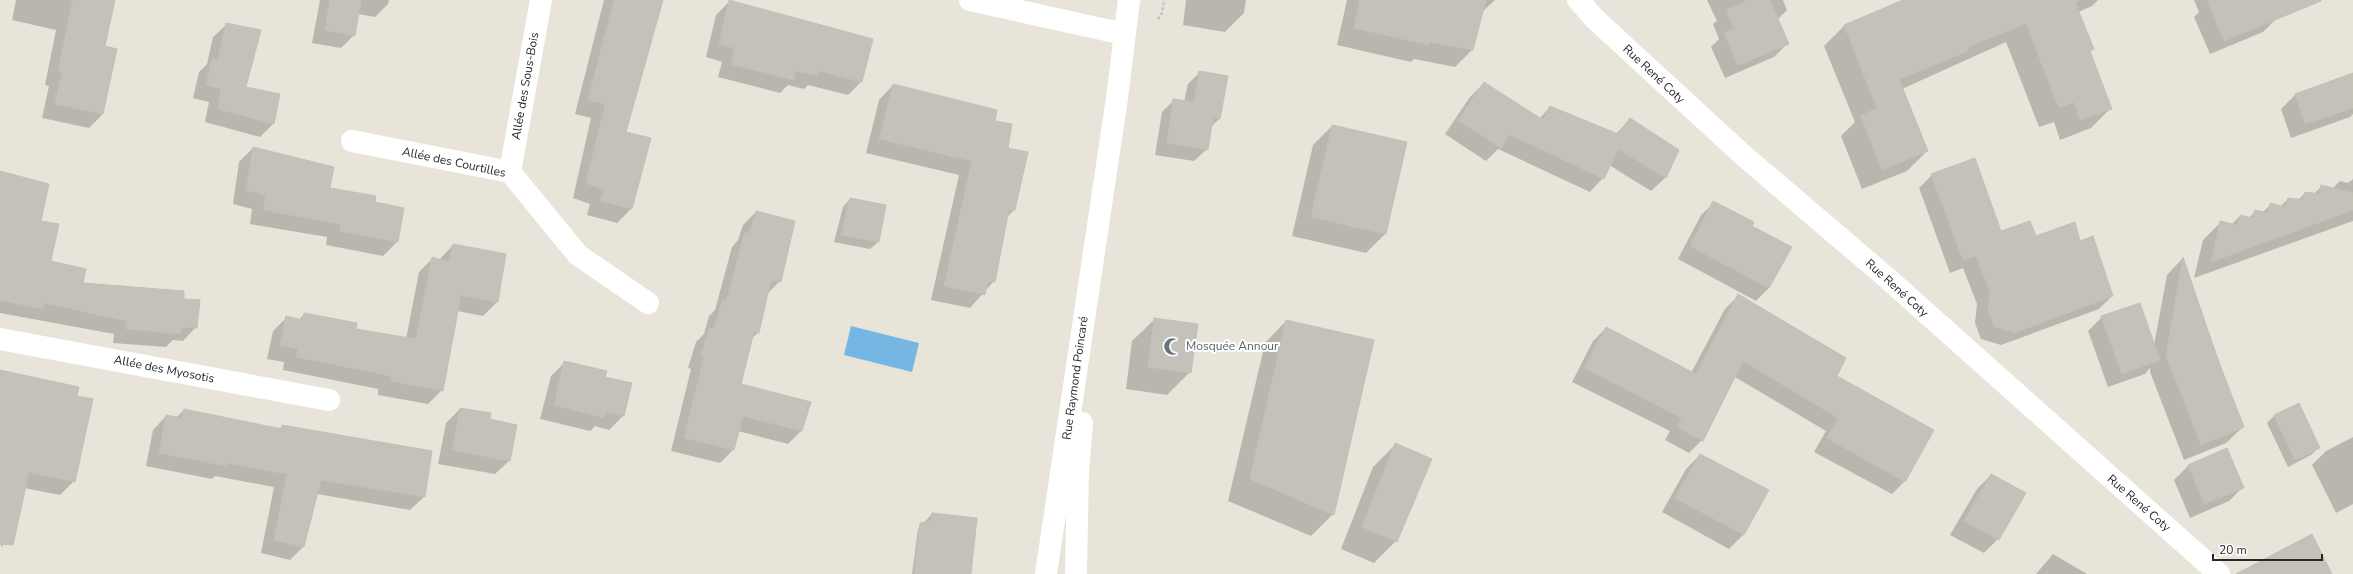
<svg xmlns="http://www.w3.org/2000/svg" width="2353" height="574" font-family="'Nunito Sans',sans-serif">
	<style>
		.water { fill: #75b7e2 }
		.shadow { fill: #0003 }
		.building { fill: #c4c1ba; stroke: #c4c0b4 }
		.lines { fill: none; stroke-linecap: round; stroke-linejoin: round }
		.path { stroke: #c3c3c3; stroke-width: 2.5; stroke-dasharray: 3 2; stroke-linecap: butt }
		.street { stroke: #fff; stroke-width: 22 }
		.secondary { stroke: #fff; stroke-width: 22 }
		.labels { text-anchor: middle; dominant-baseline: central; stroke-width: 4; stroke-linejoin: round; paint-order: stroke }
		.street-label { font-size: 12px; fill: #272727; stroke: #fff }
		.worship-label { font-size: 12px; fill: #5b616d; stroke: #fff; text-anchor: start }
	</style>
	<rect width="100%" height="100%" fill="#e9e4da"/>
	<polygon class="water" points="851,326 919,343 912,372 844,355"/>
	<g class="shadow">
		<polygon points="16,0 114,0 104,47 103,114 89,128 42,118 49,86 45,85 56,30 12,20"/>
		<polygon points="320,0 389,0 388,4 375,17 358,14 354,35 341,48 312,43"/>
		<polygon points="604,0 662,0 625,133 650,139 631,209 617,223 587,215 590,204 573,198 591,118 575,114"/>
		<polygon points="1186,0 1246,0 1244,13 1225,32 1183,25"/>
		<polygon points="1347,0 1495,0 1482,12 1472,50 1455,67 1414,59 1411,62 1337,45"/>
		<polygon points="1707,0 1783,0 1787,10 1777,20 1787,44 1774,57 1725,78 1711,47 1719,39 1713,24 1717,21"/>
		<polygon points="1905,0 2098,0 2092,6 2078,12 2092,49 2089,53 2111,108 2091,128 2060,140 2054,122 2039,127 2006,42 1902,89 1927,151 1907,171 1862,189 1841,136 1855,122 1824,46 1844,26"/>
		<polygon points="2194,0 2269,0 2277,18 2263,32 2210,54 2194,17 2199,12"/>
		<polygon points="729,2 861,82 848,95 808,85 804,89 788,85 780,93 718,77 722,62 706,57 716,15"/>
		<polygon points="227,24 245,88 279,95 273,124 260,137 205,122 209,102 193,98 199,72 207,64 213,37"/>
		<polygon points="1200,72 1219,119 1211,127 1207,149 1194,161 1155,155 1162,112 1174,100 1184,102 1188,84"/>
		<polygon points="2353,74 2353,114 2350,117 2291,138 2281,109 2295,95"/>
		<polygon points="1484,83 1539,119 1550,107 1616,134 1630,119 1678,150 1665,178 1651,191 1609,165 1603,178 1590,192 1498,149 1486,161 1445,134 1470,97"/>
		<polygon points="893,85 994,122 1006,149 1014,210 1007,217 994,281 970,308 931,300 959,175 866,153 879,100"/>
		<polygon points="1332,126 1406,142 1385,234 1366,253 1292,236 1313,145"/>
		<polygon points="253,148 329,189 373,203 397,242 383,256 326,245 327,237 250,224 252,209 233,204 239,162"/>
		<polygon points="0,172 40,221 50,262 82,284 183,300 196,327 183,341 173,340 166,347 113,343 114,334 0,313"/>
		<polygon points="1932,175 2001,233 2079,242 2112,296 2099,309 2001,345 1981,339 1975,323 1977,304 1963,268 1950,273 1919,188"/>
		<polygon points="2353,179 2353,221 2194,278 2203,240 2221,222 2231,225 2240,216 2249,218 2255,211 2262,213 2271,204 2280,207 2288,199 2297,201 2305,193 2314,194 2322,186 2332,189 2340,181 2348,183"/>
		<polygon points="850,199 878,242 870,249 834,242 843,207"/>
		<polygon points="1714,203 1750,226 1769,288 1756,301 1678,259 1701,215"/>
		<polygon points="756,212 780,281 766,295 758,333 751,339 740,384 810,403 801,431 788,444 738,431 733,450 720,463 671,451 691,369 688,368 696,342 704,334 709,316 715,310 732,247 738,240 743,225"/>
		<polygon points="453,245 505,255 497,302 483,316 457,311 442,390 428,404 378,395 378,389 283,370 284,362 267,359 273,331 287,317 299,320 304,314 354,329 406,339 419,272 433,258 439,260"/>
		<polygon points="2182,259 2243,427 2226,443 2184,460 2150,372 2150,368 2145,374 2108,387 2088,331 2102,317 2154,345 2167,275"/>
		<polygon points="1738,296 1835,376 1905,481 1892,494 1814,452 1826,431 1735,377 1702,440 1689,453 1665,440 1670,431 1572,382 1593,341 1606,328 1691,373 1725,309"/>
		<polygon points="1155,319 1190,372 1167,395 1126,389 1132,341"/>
		<polygon points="1286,321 1333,514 1311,536 1228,501 1265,343"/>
		<polygon points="565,362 604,378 631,383 623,416 609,430 595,426 590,431 540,419 551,376"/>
		<polygon points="0,371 76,397 74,481 60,495 24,488 14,533 1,547"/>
		<polygon points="2299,405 2319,447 2311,455 2288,467 2267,423 2274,416"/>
		<polygon points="460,409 488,420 510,460 495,474 438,464 446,423"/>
		<polygon points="184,410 279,429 283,426 431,451 424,497 410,510 317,494 304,546 290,560 261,553 274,487 215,476 212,479 146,466 153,430 166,416 176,418"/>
		<polygon points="2353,437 2353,504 2336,513 2312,465 2326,451"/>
		<polygon points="1395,445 1396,541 1374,563 1341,549 1373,467"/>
		<polygon points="2226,449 2243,487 2229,501 2190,518 2174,480 2188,466"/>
		<polygon points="1700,455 1768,491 1743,535 1729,549 1662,512 1686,469"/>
		<polygon points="1991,475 1998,539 1984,553 1950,535 1977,489"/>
		<polygon points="932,514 964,574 912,574 918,529"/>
		<polygon points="2053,554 2087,574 2036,574"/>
	</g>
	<g class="building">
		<polygon points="73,0 115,0 105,46 117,49 103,114 55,104 62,72 58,71"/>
		<polygon points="330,0 361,0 355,36 325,30"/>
		<polygon points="614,0 663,0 626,132 651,138 632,209 600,201 604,190 586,183 605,104 588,100"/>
		<polygon points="729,0 873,39 862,82 820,71 818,76 796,71 794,80 731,64 735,48 719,44"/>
		<polygon points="1360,0 1486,0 1473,50 1430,42 1429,45 1354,28"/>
		<polygon points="1748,0 1770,0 1789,44 1738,65 1724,33 1734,28 1726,10"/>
		<polygon points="1903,0 2080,0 2075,2 2094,49 2090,51 2112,109 2080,120 2074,102 2059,108 2026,23 1967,48 1968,51 1899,79 1928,151 1882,170 1861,116 1877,108 1844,25"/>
		<polygon points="2207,0 2321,0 2321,1 2224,41"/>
		<polygon points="226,23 261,30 246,87 280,94 274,124 218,109 221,89 206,85 212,58 218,59"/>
		<polygon points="1199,71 1228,76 1220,119 1213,118 1208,150 1167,143 1173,99 1194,102"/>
		<polygon points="2353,73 2353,108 2305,124 2295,94"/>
		<polygon points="1484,82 1543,120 1550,106 1618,134 1630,118 1679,150 1666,178 1618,149 1604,179 1509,134 1501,148 1458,120"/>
		<polygon points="893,84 997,110 995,121 1012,124 1008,148 1028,152 1015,210 1009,210 995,282 988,281 985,295 944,286 972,161 879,139"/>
		<polygon points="1332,125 1407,142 1386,234 1311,217"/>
		<polygon points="253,147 334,167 330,188 376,196 375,202 404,208 398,242 340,231 341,224 263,210 266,195 246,190"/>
		<polygon points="1975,158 2001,231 2030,221 2036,236 2075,222 2080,241 2093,236 2113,296 2014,333 1994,326 1988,310 1990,291 1976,256 1963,260 1931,174"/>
		<polygon points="0,171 49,184 41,221 59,224 51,261 86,269 83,283 184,291 184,299 200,300 197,328 182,327 181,334 126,329 127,321 44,303 43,309 0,300"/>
		<polygon points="2321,185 2353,193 2353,210 2211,262 2220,221 2237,225 2240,215 2252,218 2255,210 2268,213 2270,203 2285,207 2288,198 2303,200 2305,192 2319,194"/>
		<polygon points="850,198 886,205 879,242 841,235"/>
		<polygon points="1713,201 1754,222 1752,226 1792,247 1769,288 1690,246"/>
		<polygon points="756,211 795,221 781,282 771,280 759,333 754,332 741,384 811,402 802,431 743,416 734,450 684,438 704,356 701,355 709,328 714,329 722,301 726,302 745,232 749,234"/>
		<polygon points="453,244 506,254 498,302 461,295 443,391 391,381 391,376 296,357 298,349 280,345 286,316 303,320 304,313 357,323 356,329 416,339 432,257 449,262"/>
		<polygon points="2183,257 2218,360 2244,427 2201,445 2166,355"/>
		<polygon points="1738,294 1846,358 1837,376 1934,430 1905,482 1827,438 1838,418 1743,361 1703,441 1677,427 1682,418 1584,368 1606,327 1696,374"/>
		<polygon points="2140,303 2160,360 2122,374 2101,316"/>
		<polygon points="1154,318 1198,324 1191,373 1148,367"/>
		<polygon points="1286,320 1374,340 1334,515 1250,479"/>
		<polygon points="564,361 607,371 605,377 632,383 624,416 606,412 604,418 554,405"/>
		<polygon points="0,370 79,387 77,396 93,399 75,482 29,472 13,545 0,544"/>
		<polygon points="2299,403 2320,448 2295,460 2274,415"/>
		<polygon points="460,408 491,413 490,419 517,425 510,461 452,450"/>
		<polygon points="184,409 282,429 282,425 432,451 425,497 321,480 304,547 274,540 287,474 227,463 226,466 159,453 166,415 182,418"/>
		<polygon points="1395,443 1432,459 1397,542 1362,527"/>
		<polygon points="2227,448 2244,488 2204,504 2188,465"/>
		<polygon points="1700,454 1769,490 1744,535 1675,498"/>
		<polygon points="1991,474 2026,493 1999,540 1964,521"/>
		<polygon points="932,513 977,518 971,574 914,574 920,523 931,521"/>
		<polygon points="2312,534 2332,574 2236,574"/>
	</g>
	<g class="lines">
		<polyline class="path" points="1158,19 1162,13 1164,0"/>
		<g class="street">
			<polyline points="970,0 1124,34"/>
			<polyline points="1578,0 1595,19 1744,156 1886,277 2219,574"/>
			<polyline points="352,141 510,172 578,255 648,303"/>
			<polyline points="510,172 541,0"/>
			<polyline points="0,339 329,400"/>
		</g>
		<g class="secondary">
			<polyline points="1046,574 1117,98 1129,0"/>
			<polyline points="1076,574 1078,471 1082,423"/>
		</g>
	</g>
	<defs>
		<symbol id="mosque-bare" viewBox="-9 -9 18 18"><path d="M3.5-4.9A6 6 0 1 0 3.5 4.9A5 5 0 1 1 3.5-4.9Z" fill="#6b7280" stroke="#fff" stroke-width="2.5" paint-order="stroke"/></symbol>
	</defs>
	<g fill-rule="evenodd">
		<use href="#mosque-bare" x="1160" y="334" width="25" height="25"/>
	</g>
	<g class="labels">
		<g class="street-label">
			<text transform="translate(1654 74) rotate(43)">Rue René Coty</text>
			<text transform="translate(525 86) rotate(-80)">Allée des Sous-Bois</text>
			<text transform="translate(454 162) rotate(12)">Allée des Courtilles</text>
			<text transform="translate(1897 288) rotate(42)">Rue René Coty</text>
			<text transform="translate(164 369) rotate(11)">Allée des Myosotis</text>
			<text transform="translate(1075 378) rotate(-82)">Rue Raymond Poincaré</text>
			<text transform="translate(2139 503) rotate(41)">Rue René Coty</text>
		</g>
		<g class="worship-label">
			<text x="1186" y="346">Mosquée Annour</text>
		</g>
	</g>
	<path d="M2213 554v6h109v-6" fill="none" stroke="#272727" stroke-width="2"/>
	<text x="2219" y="554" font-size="12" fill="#272727" stroke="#ffffff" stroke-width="3" paint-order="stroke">20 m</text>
</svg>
